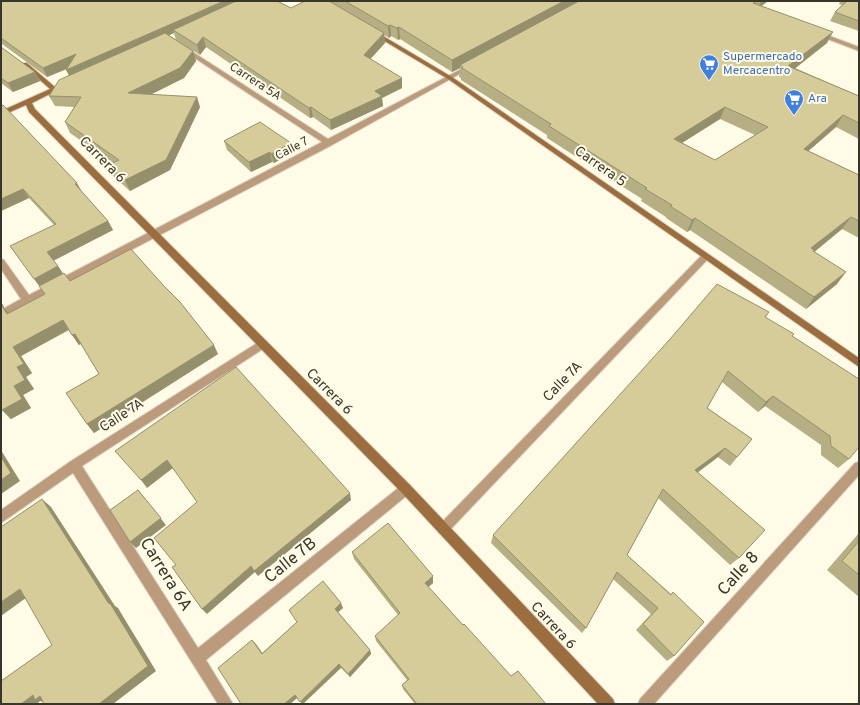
<svg xmlns="http://www.w3.org/2000/svg" width="860" height="705" font-family="Overpass,sans-serif">
	<style>
		.lines { fill: none; stroke-linecap: round; stroke-linejoin: round }
		.street-casing { stroke: #dbd8c5; stroke-width: 2 }
		.secondary-casing { stroke: #dbd8c5; stroke-width: 2 }
		.street { fill: #bc9b7d; fill-rule: evenodd }
		.secondary { fill: #9c6d3f; fill-rule: evenodd }
		.wall { fill: #b7af84; fill-rule: evenodd }
		.shaded-wall { fill: #958f6b }
		.building { fill: #d5cc99; stroke: #958f6b; fill-rule: evenodd }
		.labels { text-anchor: middle; dominant-baseline: central; stroke-width: 4; stroke-linejoin: round; paint-order: stroke }
		.far-shop-label { font-size: 12px; fill: #366cbe; stroke: #fffbe6; text-anchor: start }
		.far-street-label { font-size: 12px; fill: #38362c; stroke: #fffbe6 }
		.street-label { font-size: 14px; fill: #38362c; stroke: #fffbe6 }
		.near-street-label { font-size: 17px; fill: #38362c; stroke: #fffbe6 }
	</style>
	<rect width="100%" height="100%" fill="#fffbe6"/>
	<g class="lines">
		<defs>
			<g id="street">
				<polygon points="819,32 859,47 859,51 817,35 816,34"/>
				<polygon points="181,47 185,47 328,139 469,65 474,66 332,145 1,318 1,310 21,299 1,269 1,259 4,260 29,295 322,142 181,49"/>
				<polygon points="705,254 708,255 709,257 708,259 447,533 443,535 439,533 437,529 439,525 702,255"/>
				<polygon points="262,340 266,341 267,344 266,347 82,466 198,648 402,485 406,484 410,485 412,489 410,493 206,660 233,704 218,704 73,473 1,523 1,510 71,461"/>
				<polygon points="859,462 859,475 654,704 638,704 640,699 855,463"/>
			</g>
			<g id="secondary">
				<polygon points="373,30 452,77 859,358 859,367 448,79 371,33 370,32"/>
				<polygon points="23,63 27,63 55,87 63,84 66,86 32,103 35,109 410,485 613,699 615,704 598,704 402,493 29,112 26,105 1,116 1,111 50,89 23,65"/>
			</g>
		</defs>
		<use href="#street" class="street-casing"/>
		<use href="#secondary" class="secondary-casing"/>
		<use href="#street" class="street"/>
		<use href="#secondary" class="secondary"/>
	</g>
	<g class="wall">
		<path d="M1,1L291,8L305,1H768L761,6L827,43L795,68L859,96V139L836,127L808,151L859,175V238L842,229L814,252L837,284L806,309L690,230L687,232L666,218V217L641,201L642,199L547,138V135L461,80V78L459,77L460,68L452,72L400,39L398,40L391,36L389,38L384,35L385,43L370,59L402,88L382,98L383,106L331,130L313,117L310,118L206,47L200,55L176,40L174,33L169,35L193,51L196,61L184,78L151,94L200,107L170,170L130,191L113,176L108,165L113,163L70,133L65,122L74,107L55,106L49,96L69,75L67,69L47,77L2,44H1ZM720,119L755,135L715,160L682,143Z"/>
		<polygon points="840,1 859,1 859,31 830,21 835,12 842,5 839,4"/>
		<polygon points="1,47 35,72 40,81 13,92 1,83"/>
		<polygon points="1,106 82,192 108,221 113,230 53,260 63,274 70,281 218,354 94,433 87,424 99,374 81,344 79,345 69,330 21,356 32,373 26,377 34,389 23,395 31,408 11,419 1,409 1,302 4,307 3,307 8,313 45,294 54,225 29,198 1,211"/>
		<polygon points="224,141 293,152 274,163 272,162 251,172 227,150"/>
		<polygon points="769,312 765,318 792,336 849,459 838,468 821,455 821,445 765,406 758,412 722,382 707,408 752,439 730,466 718,457 698,472 739,558 730,565 658,498 627,555 671,594 674,656 667,661 636,630 651,614 613,579 586,628 582,633 491,543 493,535"/>
		<polygon points="859,533 859,597 827,570"/>
		<polygon points="352,552 433,583 428,587 463,625 511,676 546,704 415,704 403,689 402,685 407,680 376,641 375,636 398,615 354,559"/>
		<polygon points="343,608 338,612 370,650 371,654 350,677 341,668 297,698 290,704 256,644 262,653 297,622"/>
	</g>
	<g class="shaded-wall">
		<polygon points="224,1 246,1 173,30 174,33 71,79 66,70"/>
		<polygon points="564,1 584,1 460,65 460,68 452,72 452,60"/>
		<polygon points="761,1 768,1 759,8"/>
		<polygon points="390,25 391,36 389,38 388,26"/>
		<polygon points="399,27 400,39 398,40 397,28"/>
		<polygon points="833,32 827,43 783,78 788,66"/>
		<polygon points="384,33 385,43 365,65 364,55"/>
		<polygon points="203,37 206,47 200,55 197,45"/>
		<polygon points="193,51 196,61 184,78 132,104 128,93"/>
		<polygon points="76,54 80,63 47,77 43,68"/>
		<polygon points="35,72 40,81 13,92 8,83"/>
		<polygon points="402,78 402,88 382,98 383,106 331,130 330,120 375,91"/>
		<polygon points="197,97 200,107 170,170 130,191 125,180"/>
		<polygon points="311,107 313,117 310,118 309,108"/>
		<polygon points="725,107 720,119 669,151 674,139"/>
		<polygon points="843,115 836,127 797,161 804,149"/>
		<polygon points="291,143 293,152 274,163 271,154"/>
		<polygon points="270,152 272,162 251,172 249,162"/>
		<polygon points="77,183 82,192 75,184"/>
		<polygon points="23,189 29,198 1,211 1,199"/>
		<polygon points="851,217 842,229 813,253 811,248"/>
		<polygon points="695,218 690,230 687,232 692,220"/>
		<polygon points="108,221 113,230 53,261 47,252"/>
		<polygon points="58,266 64,275 40,287 34,279"/>
		<polygon points="846,272 837,284 806,309 814,297"/>
		<polygon points="1,302 4,307 3,307 10,315 1,309"/>
		<polygon points="63,320 70,329 21,356 32,373 26,377 34,389 23,395 31,408 11,419 2,410 14,386 17,367 13,347"/>
		<polygon points="75,334 82,343 79,345 72,335"/>
		<polygon points="214,345 218,354 94,433 87,424"/>
		<polygon points="773,396 765,406 758,412 766,402"/>
		<polygon points="725,448 718,457 689,479 695,470"/>
		<polygon points="1,450 20,481 1,494"/>
		<polygon points="167,460 173,468 147,488 141,480"/>
		<polygon points="138,490 166,525 136,548 130,542"/>
		<polygon points="350,493 351,500 258,576 254,571"/>
		<polygon points="42,499 51,507 115,606 118,608 156,671 113,704 99,704 109,604"/>
		<polygon points="251,566 255,572 207,614 202,609"/>
		<polygon points="433,576 433,583 425,590 425,583"/>
		<polygon points="20,589 30,595 1,616 1,602"/>
		<polygon points="341,603 343,608 337,613 335,609"/>
		<polygon points="252,640 256,644 265,657 262,654"/>
		<polygon points="370,650 371,654 350,677 348,674"/>
		<polygon points="339,664 341,668 303,704 300,702"/>
		<polygon points="33,695 40,696 46,703 40,701 37,704 21,704"/>
		<polygon points="295,695 298,697 290,704 284,704"/>
	</g>
	<g class="building">
		<polygon points="1,1 224,1 66,70 76,54 43,68 1,38"/>
		<polygon points="236,1 277,1 291,8 305,1 329,1 384,33 364,55 402,78 375,91 382,96 330,120 311,107 309,108 203,37 197,45 173,30"/>
		<polygon points="345,1 564,1 452,60 399,27 397,28 390,25 388,26"/>
		<path d="M579,1H756L753,3L833,32L788,66L859,96V123L843,115L804,149L859,175V221L851,217L811,248L814,250L813,251L846,272L814,297L695,218L692,220L670,206L672,205L645,189L647,188L549,126L551,124L462,68L463,67L460,65ZM725,107L768,127L715,160L674,139Z"/>
		<polygon points="847,1 859,1 859,21 835,12"/>
		<polygon points="165,33 193,51 180,68 128,93 197,97 166,160 125,180 108,165 119,160 65,122 81,97 49,96 59,80"/>
		<polygon points="1,47 35,72 8,83 1,78"/>
		<polygon points="3,105 77,183 75,184 108,221 47,252 58,266 34,279 10,246 56,224 23,189 1,199 1,106"/>
		<polygon points="260,122 291,143 271,154 270,152 249,162 224,141"/>
		<polygon points="131,249 163,285 180,302 214,345 87,424 66,393 99,374 75,334 72,335 63,320 13,347 24,364 17,367 25,380 14,386 22,399 2,410 1,409 1,306 2,306 7,314 45,294 39,286 64,273 70,281"/>
		<polygon points="717,284 769,312 765,317 794,334 792,336 859,379 859,447 849,459 831,446 830,436 773,396 766,402 728,371 707,408 752,439 737,457 725,448 695,470 765,530 739,558 663,489 627,555 671,595 673,592 704,622 674,656 643,624 658,608 617,572 586,628 493,535 671,338"/>
		<polygon points="236,367 350,493 254,571 251,566 202,609 172,567 176,565 154,538 197,502 167,460 141,480 115,451"/>
		<polygon points="1,457 11,473 1,480"/>
		<polygon points="138,490 161,518 130,542 110,510"/>
		<polygon points="42,499 109,604 110,603 148,666 99,704 44,704 40,696 35,700 33,695 21,704 1,704 1,681 52,645 20,589 1,602 1,527"/>
		<polygon points="388,523 433,576 425,583 463,625 464,624 511,676 518,671 546,704 417,704 402,685 409,679 375,636 400,613 352,552"/>
		<polygon points="859,541 859,575 842,561"/>
		<polygon points="323,581 341,603 335,609 370,650 348,674 339,664 300,702 295,695 284,704 241,704 218,668 252,640 262,654 297,622 289,610"/>
	</g>
	<defs>
		<symbol id="supermarket-pin" viewBox="-11 -11 22 30"><path d="M0 17L-7.5 6A9.5 9.5 0 1 1 7.5 6Z" fill="#3f7fe0" stroke="#fffbe6"/><path d="M-6-5.5h2.5l.6 2H6L4.5 2H-2.5L-4.4-4H-6ZM-1.5 3.2a1.3 1.3 0 1 0 .1 0ZM3 3.2a1.3 1.3 0 1 0 .1 0Z" fill="#fff"/></symbol>
	</defs>
	<g fill-rule="evenodd">
		<use href="#supermarket-pin" x="698" y="53" width="22" height="30"/>
		<use href="#supermarket-pin" x="783" y="88" width="22" height="30"/>
	</g>
	<g class="labels">
		<g class="far-shop-label">
			<text x="723" y="57">Supermercado<tspan x="723" dy="14">Mercacentro</tspan></text>
			<text x="808" y="99">Ara</text>
		</g>
		<g class="far-street-label">
			<text transform="translate(255 82) rotate(33)">Carrera 5A</text>
			<text transform="translate(292 149) rotate(-28)">Calle 7</text>
		</g>
		<g class="street-label">
			<text transform="translate(102 160) rotate(45)">Carrera 6</text>
			<text transform="translate(600 167) rotate(35)">Carrera 5</text>
			<text transform="translate(563 382) rotate(-46)">Calle 7A</text>
			<text transform="translate(329 392) rotate(45)">Carrera 6</text>
			<text transform="translate(122 416) rotate(-33)">Calle 7A</text>
			<text transform="translate(553 626) rotate(47)">Carrera 6</text>
		</g>
		<g class="near-street-label">
			<text transform="translate(291 561) rotate(-39)">Calle 7B</text>
			<text transform="translate(739 574) rotate(-48)">Calle 8</text>
			<text transform="translate(165 575) rotate(58)">Carrera 6A</text>
		</g>
	</g>
	<rect width="860" height="705" fill="none" stroke="#38362c" stroke-width="4"/>
</svg>
